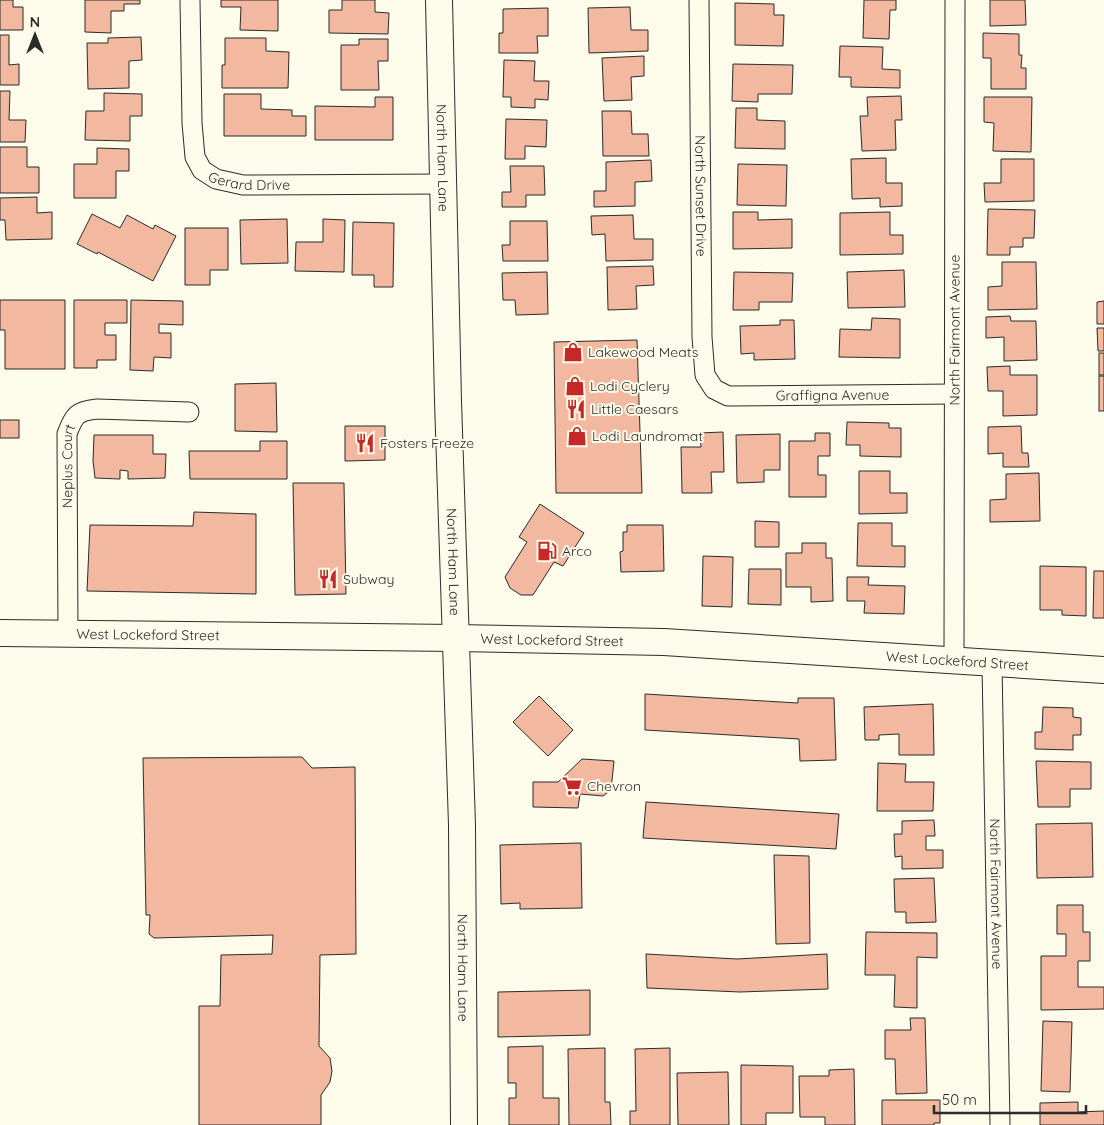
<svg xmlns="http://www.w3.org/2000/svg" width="1104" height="1125" font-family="Quicksand,sans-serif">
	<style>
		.building { fill: #f2b8a0; stroke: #2b2b2b }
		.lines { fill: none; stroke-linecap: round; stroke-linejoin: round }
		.street-casing { stroke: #2b2b2b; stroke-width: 21 }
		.secondary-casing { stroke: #2b2b2b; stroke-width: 28 }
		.street { stroke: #fdfbea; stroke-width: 19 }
		.secondary { stroke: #fdfbea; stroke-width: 26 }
		.labels { text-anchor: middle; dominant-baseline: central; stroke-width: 4; stroke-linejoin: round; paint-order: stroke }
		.street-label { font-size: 14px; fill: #2b2b2b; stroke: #fdfbea }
		.poi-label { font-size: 14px; fill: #2b2b2b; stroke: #fdfbea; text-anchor: start }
	</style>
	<rect width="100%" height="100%" fill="#fdfbea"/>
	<g class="building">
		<polygon points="0,0 13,0 13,7 23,7 23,30 0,30"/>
		<polygon points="85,0 140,0 140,4 124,4 124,11 111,11 111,33 85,32"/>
		<polygon points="221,0 278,0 278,31 240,30 241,7 221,7"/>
		<polygon points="342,0 375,0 375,12 389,13 388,34 329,33 329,10 342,10"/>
		<polygon points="864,0 896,0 896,10 890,10 889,39 863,38"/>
		<polygon points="990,0 1025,0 1026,25 990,26"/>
		<polygon points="735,3 774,4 774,15 784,15 783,46 735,45"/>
		<polygon points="630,7 631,30 648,30 648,51 589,53 588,8"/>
		<polygon points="548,8 548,36 537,36 538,53 499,53 499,33 503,33 503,9"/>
		<polygon points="983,33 1019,34 1019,55 1022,55 1021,68 1026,68 1026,89 991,89 991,58 983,58"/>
		<polygon points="0,35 9,35 9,65 19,64 19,85 0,85"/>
		<polygon points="141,37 142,60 129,61 129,88 88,89 87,43 108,43 108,38"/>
		<polygon points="225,38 266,38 266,51 289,52 288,88 222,88 222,65 225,65"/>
		<polygon points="359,39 388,39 388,61 378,61 379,90 341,90 341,45 359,45"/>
		<polygon points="840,46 883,47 882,69 900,70 900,88 851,87 851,77 839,77"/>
		<polygon points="644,56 644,76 631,77 632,100 604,101 602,58"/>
		<polygon points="504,60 535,61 534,81 549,81 548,100 535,99 535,108 511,107 511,97 503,97"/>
		<polygon points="733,64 793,65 792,94 758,94 758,102 732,101"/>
		<polygon points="0,91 10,91 9,120 26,120 25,142 0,142"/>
		<polygon points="104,93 142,94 142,116 130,116 130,141 85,140 86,111 104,111"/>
		<polygon points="224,94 261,94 261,109 292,110 292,116 306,116 306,136 224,136"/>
		<polygon points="901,96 902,120 895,120 896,150 862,151 860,116 868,116 867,97"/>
		<polygon points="375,97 393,97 393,140 315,140 315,106 375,107"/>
		<polygon points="984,97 1032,97 1031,152 993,151 994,123 984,122"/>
		<polygon points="736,108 757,108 757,120 785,121 785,149 735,148"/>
		<polygon points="602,111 631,111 632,134 648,134 649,156 603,156"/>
		<polygon points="506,119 547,120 546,147 525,146 525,159 505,159"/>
		<polygon points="0,147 27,147 27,167 39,167 39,193 0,193"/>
		<polygon points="97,148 129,149 129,171 116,171 116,198 74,198 74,164 97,164"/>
		<polygon points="886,158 886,183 902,183 902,206 880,207 880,198 852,199 851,159"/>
		<polygon points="1001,159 1034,159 1034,201 985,202 984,183 1001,183"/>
		<polygon points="651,160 652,181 635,182 635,206 594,207 594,191 606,191 606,162"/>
		<polygon points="738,164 787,165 786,206 737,205"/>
		<polygon points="510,166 544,166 545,195 526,195 526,207 502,207 502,192 511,192"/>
		<polygon points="37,197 37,213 52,212 52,239 6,240 5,220 0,220 0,198"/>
		<polygon points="988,209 1035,210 1034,238 1023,238 1023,247 1010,247 1010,255 987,255"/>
		<polygon points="733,212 758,212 758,220 792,219 792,248 733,249"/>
		<polygon points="890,212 890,235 903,235 903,254 840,255 840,213"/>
		<polygon points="92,214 120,228 127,215 153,229 155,225 176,236 153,281 98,252 97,254 77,244"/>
		<polygon points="633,215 634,239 653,239 653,260 606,261 605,234 592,235 591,216"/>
		<polygon points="287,219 288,263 241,264 240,220"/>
		<polygon points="323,219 345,220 344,272 295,271 296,242 323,242"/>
		<polygon points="510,221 547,221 548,261 503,261 502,245 510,245"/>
		<polygon points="353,222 394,223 393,287 374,287 374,275 352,275"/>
		<polygon points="185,228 228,228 228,270 210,270 210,285 185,285"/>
		<polygon points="1002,262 1036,262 1037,309 988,310 988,287 1002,286"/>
		<polygon points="653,266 654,285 636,286 637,309 608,310 607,267"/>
		<polygon points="904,270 905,307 848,308 847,272"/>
		<polygon points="547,272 548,314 516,315 515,300 503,300 502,273"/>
		<polygon points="734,272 793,273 792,302 759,302 759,310 733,310"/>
		<polygon points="0,300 65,300 65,369 5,369 5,330 0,330"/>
		<polygon points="74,300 127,300 127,323 105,323 105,335 116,335 116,360 97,360 97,368 74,368"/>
		<polygon points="131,300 183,301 183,325 159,324 159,333 171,333 171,358 154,357 153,371 130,370"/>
		<polygon points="1104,301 1104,324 1097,324 1097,302"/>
		<polygon points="1010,316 1011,321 1036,321 1037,360 1004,361 1004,337 986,338 986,317"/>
		<polygon points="872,318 900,319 900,358 839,357 840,329 871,330"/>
		<polygon points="780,320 794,320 795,359 754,360 754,353 741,354 740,326 780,325"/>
		<polygon points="1097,328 1104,328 1104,351 1098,351"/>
		<polygon points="637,340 642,493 556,493 554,342"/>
		<rect x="1099" y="353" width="5" height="22"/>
		<polygon points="1010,366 1010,375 1037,375 1037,415 1003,416 1003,391 988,391 987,367"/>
		<rect x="1099" y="376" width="5" height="35"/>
		<polygon points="276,383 277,432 235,431 235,384"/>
		<rect x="0" y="420" width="19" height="18"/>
		<polygon points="847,422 889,423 889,428 901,428 901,457 860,456 860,445 846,445"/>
		<polygon points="345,426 385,426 385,460 345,461"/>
		<polygon points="1021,426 1022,453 1028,453 1029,467 1003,467 1003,453 988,454 988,427"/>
		<polygon points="723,432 724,472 711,472 712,493 682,493 681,447 701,447 700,433"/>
		<polygon points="815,433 830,433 830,456 818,456 818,475 826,475 826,497 789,497 789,441 815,441"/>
		<polygon points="780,434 780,470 764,470 764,482 737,483 736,435"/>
		<polygon points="94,435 153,435 153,454 166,454 165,478 128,479 128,471 120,470 120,479 95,478 93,461"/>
		<polygon points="260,441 287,441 287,479 190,479 189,451 260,451"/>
		<polygon points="859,471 890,471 890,493 907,493 907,513 859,514"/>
		<polygon points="1039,473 1040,521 990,522 990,500 1006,499 1006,474"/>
		<polygon points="293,483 344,483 346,594 295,595"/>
		<polygon points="540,504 584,533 563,566 554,562 533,595 521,595 510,588 505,577 527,542 519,537"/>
		<polygon points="194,512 256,514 256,594 87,591 90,525 193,526"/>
		<polygon points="755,521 779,522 779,547 755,547"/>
		<polygon points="858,523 892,523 892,546 905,546 905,567 857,566"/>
		<polygon points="627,525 663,525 664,571 621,572 620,552 623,551 623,532 627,532"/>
		<polygon points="802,543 826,543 826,558 832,558 833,601 811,602 811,587 786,587 786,553 802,553"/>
		<polygon points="703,556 733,557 732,607 702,606"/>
		<polygon points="1040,566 1086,567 1086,616 1062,615 1062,610 1040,610"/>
		<polygon points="749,569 781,569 781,605 748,604"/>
		<polygon points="1094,571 1104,571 1104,618 1093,618"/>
		<polygon points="847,577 869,577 868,585 905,586 904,614 864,613 865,601 847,601"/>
		<polygon points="645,694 798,703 798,698 834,698 836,760 800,761 799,739 645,730"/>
		<polygon points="539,696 573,730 548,756 513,722"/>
		<polygon points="933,704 934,755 899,755 899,734 879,735 879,740 865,740 864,707"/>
		<polygon points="1043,707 1073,708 1073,717 1081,718 1081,735 1073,735 1073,750 1035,749 1035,732 1042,732"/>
		<polygon points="302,757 312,768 355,767 356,954 320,955 319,1046 330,1058 332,1071 330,1082 321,1095 321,1125 199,1125 199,1006 220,1006 221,955 272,954 273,935 154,938 149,934 150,915 146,915 143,758"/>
		<polygon points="582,759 614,761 611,790 603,796 580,794 578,808 533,807 533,782 558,782"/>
		<polygon points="1036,761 1091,762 1091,789 1070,789 1070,807 1038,807"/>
		<polygon points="878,763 906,764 905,782 934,782 933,811 877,811"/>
		<polygon points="646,802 839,814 836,849 643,838"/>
		<polygon points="934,820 935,836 926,836 926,850 943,850 943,868 902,869 902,856 895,857 894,834 902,834 902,821"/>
		<polygon points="1092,823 1093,877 1037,878 1036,824"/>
		<polygon points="581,843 582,908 520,909 520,903 501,904 500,845"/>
		<polygon points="774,855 809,856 810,943 776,944"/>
		<polygon points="934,878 936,922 906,923 906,912 895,912 894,879"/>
		<polygon points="1057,905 1083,905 1083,932 1090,932 1090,961 1078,961 1078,987 1104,987 1104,1009 1041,1010 1041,956 1066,956 1066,934 1057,934"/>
		<polygon points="866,932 937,933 937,958 917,957 917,1008 894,1007 895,975 865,975"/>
		<polygon points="646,954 737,959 827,954 828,989 740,992 647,988"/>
		<polygon points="590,990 590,1035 498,1037 498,992"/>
		<polygon points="910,1018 925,1018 927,1093 896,1094 895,1059 885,1059 885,1030 911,1030"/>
		<polygon points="1043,1021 1072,1022 1070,1092 1041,1091"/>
		<polygon points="543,1046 543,1098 559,1098 559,1125 509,1125 509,1098 516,1098 516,1083 508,1083 508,1047"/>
		<polygon points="605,1048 605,1102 610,1102 611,1125 569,1125 568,1049"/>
		<polygon points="670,1048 670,1125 630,1125 630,1111 636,1111 635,1049"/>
		<polygon points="741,1065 793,1066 793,1113 766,1113 766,1125 741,1125"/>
		<polygon points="854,1069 855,1125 825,1125 825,1117 800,1117 799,1076 829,1076 829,1070"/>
		<polygon points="728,1072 729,1125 678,1125 677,1073"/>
		<polygon points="882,1100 940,1100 940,1123 934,1123 934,1125 882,1125"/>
		<polygon points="1078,1102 1078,1112 1104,1111 1104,1125 1040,1125 1040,1103"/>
	</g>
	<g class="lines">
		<defs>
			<g id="street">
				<path id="s1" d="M190,0L192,123L195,157L202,170L216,179L243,185L443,184"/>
				<path id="s2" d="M699,0L702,337L705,375L714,389L728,396L954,394"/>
				<path id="s3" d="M68,635L67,434C74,415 77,411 97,409L189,412"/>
				<path id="s4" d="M954,659L955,0"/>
				<path id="s5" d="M992,663L1000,1125"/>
			</g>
			<g id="secondary">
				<path id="s6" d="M439,0L448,401L462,825L464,1125"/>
				<path id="s7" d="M0,633L456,638L664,642L1104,670"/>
			</g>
		</defs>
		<use href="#street" class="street-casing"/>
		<use href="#secondary" class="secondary-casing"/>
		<use href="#street" class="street"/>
		<use href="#secondary" class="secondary"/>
	</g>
	<defs>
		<symbol id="shop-bare" viewBox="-9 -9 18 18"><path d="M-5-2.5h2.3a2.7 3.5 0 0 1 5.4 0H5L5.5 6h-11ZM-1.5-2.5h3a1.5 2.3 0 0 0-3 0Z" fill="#c62828" stroke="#fdfbea" stroke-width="2.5" paint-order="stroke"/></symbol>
		<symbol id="restaurant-bare" viewBox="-9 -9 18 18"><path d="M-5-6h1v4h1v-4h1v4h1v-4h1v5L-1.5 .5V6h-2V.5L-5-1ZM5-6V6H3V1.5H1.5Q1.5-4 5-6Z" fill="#c62828" stroke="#fdfbea" stroke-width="2.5" paint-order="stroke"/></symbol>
		<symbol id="fuel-bare" viewBox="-9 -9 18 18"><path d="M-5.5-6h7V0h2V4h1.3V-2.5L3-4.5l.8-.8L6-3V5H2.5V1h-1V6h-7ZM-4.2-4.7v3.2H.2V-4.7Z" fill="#c62828" stroke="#fdfbea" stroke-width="2.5" paint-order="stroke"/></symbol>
		<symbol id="supermarket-bare" viewBox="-9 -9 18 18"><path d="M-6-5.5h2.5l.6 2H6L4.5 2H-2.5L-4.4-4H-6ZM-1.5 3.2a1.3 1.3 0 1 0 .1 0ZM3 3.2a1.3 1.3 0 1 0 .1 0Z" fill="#c62828" stroke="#fdfbea" stroke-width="2.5" paint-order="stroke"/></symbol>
	</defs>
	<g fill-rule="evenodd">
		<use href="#shop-bare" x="559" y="338" width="28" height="28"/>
		<use href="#shop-bare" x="561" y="372" width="28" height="28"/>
		<use href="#restaurant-bare" x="562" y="395" width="28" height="28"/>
		<use href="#shop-bare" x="563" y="422" width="28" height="28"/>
		<use href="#restaurant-bare" x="351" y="429" width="28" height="28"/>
		<use href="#fuel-bare" x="533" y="537" width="28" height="28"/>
		<use href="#restaurant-bare" x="314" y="565" width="28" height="28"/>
		<use href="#supermarket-bare" x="558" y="772" width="28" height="28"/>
	</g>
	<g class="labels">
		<g class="street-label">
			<text stroke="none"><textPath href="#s6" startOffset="158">North Ham Lane</textPath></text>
			<text stroke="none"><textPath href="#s1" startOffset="222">Gerard Drive</textPath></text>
			<text stroke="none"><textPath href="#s2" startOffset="196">North Sunset Drive</textPath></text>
			<text stroke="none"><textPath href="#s4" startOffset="329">North Fairmont Avenue</textPath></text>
			<text stroke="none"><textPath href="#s2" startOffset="512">Graffigna Avenue</textPath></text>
			<text stroke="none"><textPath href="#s3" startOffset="169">Neplus Court</textPath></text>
			<text stroke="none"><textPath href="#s6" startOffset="562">North Ham Lane</textPath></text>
			<text stroke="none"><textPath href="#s7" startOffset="148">West Lockeford Street</textPath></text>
			<text stroke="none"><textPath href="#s7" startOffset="552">West Lockeford Street</textPath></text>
			<text stroke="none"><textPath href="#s7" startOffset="958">West Lockeford Street</textPath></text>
			<text stroke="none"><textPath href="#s5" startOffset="231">North Fairmont Avenue</textPath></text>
			<text stroke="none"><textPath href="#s6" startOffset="968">North Ham Lane</textPath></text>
		</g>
		<g class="poi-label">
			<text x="588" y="352">Lakewood Meats</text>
			<text x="590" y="386">Lodi Cyclery</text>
			<text x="591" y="409">Little Caesars</text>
			<text x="592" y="436">Lodi Laundromat</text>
			<text x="380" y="443">Fosters Freeze</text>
			<text x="562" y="551">Arco</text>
			<text x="343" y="579">Subway</text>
			<text x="587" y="786">Chevron</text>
		</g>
	</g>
	<g transform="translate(35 35)" stroke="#fdfbea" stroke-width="4" paint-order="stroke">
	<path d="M0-4L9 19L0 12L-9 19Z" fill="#2b2b2b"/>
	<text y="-8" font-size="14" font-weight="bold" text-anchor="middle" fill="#2b2b2b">N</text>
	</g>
	<path d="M934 1105v8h152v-8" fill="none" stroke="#2b2b2b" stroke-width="2.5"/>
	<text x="942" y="1105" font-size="15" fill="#2b2b2b" stroke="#fdfbea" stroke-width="4" paint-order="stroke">50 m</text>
</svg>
